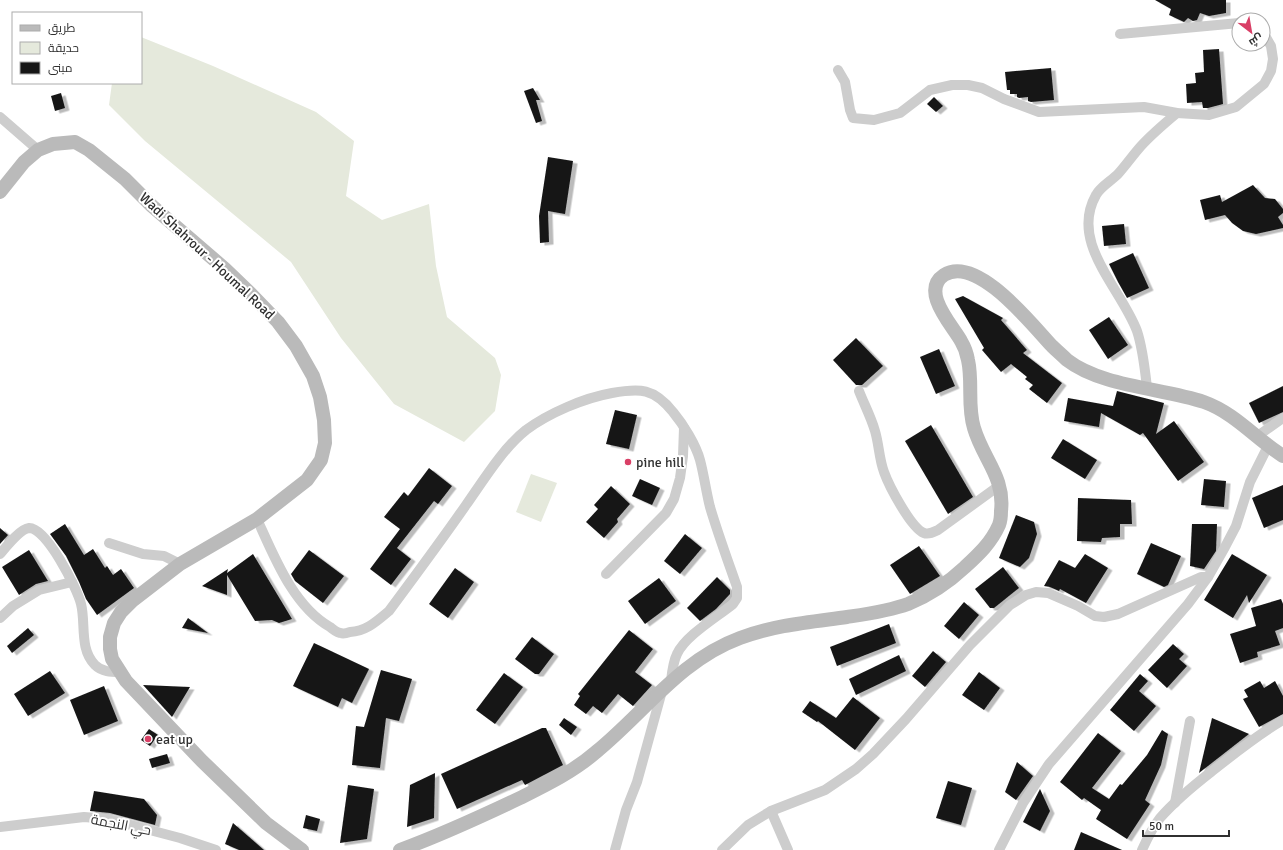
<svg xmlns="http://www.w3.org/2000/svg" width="1283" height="850" font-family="Signika,Cairo,sans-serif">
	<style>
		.green { fill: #e5e9dc }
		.building { fill: #171717; filter: url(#shadow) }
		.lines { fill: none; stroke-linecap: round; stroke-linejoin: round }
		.minor { stroke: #cdcdcd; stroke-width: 10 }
		.secondary { stroke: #bababa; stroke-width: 14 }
		.poi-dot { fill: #d93f66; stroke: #fff; stroke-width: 1.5 }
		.labels { text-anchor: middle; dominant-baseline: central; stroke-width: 4; stroke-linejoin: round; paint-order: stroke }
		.street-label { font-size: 14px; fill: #303030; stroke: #fff }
		.poi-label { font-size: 14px; fill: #303030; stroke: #fff; text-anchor: start }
	</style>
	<defs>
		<filter id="shadow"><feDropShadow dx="4.5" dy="2.5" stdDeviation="0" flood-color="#0004"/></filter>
	</defs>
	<rect width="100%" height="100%" fill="#fff"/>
	<g class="green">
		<polygon points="141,37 213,66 316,112 354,141 346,196 382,220 429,204 436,266 447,317 495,358 501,375 495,411 464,442 394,404 341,338 291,262 145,141 109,105 112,83 141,83"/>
		<polygon points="531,474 557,483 541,522 516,512"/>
	</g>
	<g class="building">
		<polygon points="1155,0 1226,0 1226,13 1209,16 1200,13 1197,20 1193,21 1188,18 1184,22 1169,15 1171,9"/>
		<polygon points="1219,49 1223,104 1208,108 1203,108 1202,102 1187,103 1186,84 1196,83 1195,73 1204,72 1203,50"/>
		<polygon points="1051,68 1054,100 1031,102 1028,101 1028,97 1019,98 1017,97 1017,94 1010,94 1010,90 1007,90 1005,72"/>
		<polygon points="533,88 540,100 536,100 542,121 536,123 524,91"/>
		<polygon points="61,93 65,108 55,111 51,96"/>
		<polygon points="934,97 943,106 936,112 927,104"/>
		<polygon points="548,157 573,161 565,214 548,211 549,242 540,243 539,216"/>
		<polygon points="1253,185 1265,198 1275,199 1283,209 1283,213 1278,217 1283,225 1283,228 1256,234 1243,231 1232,223 1225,215 1205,220 1200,200 1220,195 1222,202"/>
		<polygon points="1124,224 1126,244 1104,246 1102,226"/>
		<polygon points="1133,253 1149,288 1127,298 1118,282 1109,264"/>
		<polygon points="963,296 1003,318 1001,320 1027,350 1023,353 1062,383 1047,403 1029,389 1033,385 1025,379 1027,377 1011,364 1001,372 982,350 984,348 955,299"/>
		<polygon points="1109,317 1128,345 1108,359 1089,330"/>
		<polygon points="856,338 883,366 862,385 856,385 833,360"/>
		<polygon points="939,349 955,386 936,394 920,357"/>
		<polygon points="1283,386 1283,412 1259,423 1249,403"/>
		<polygon points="1117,391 1164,403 1156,434 1174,421 1204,462 1178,481 1143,433 1140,435 1101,413 1099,427 1064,421 1068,398 1113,406"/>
		<polygon points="615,410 637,415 629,449 606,444"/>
		<polygon points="931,425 973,497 948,514 905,441"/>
		<polygon points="1063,439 1097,460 1085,479 1051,458"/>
		<polygon points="429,468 452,486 438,504 434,501 397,548 411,559 391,585 370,569 400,529 384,517 404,492 408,496"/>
		<polygon points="640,479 660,488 652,505 632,496"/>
		<polygon points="1204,479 1226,481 1224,507 1201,505"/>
		<polygon points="1283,485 1283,520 1264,528 1252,498"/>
		<polygon points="611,486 630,504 617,519 618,522 604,538 586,522 598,509 594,505"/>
		<polygon points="1078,498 1131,500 1132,524 1120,524 1120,537 1102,538 1101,542 1077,541"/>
		<polygon points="1016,515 1034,522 1037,534 1029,558 1020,567 999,558"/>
		<polygon points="65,524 84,555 93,549 105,568 107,566 113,575 121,569 134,588 97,615 86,599 79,582 66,556 50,534"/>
		<polygon points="1192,524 1217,524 1216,551 1204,569 1190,566"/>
		<polygon points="0,528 8,535 0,544"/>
		<polygon points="685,534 702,548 680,574 664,561"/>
		<polygon points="1151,543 1181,556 1168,585 1164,587 1137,574"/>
		<polygon points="919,546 940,576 910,594 890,565"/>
		<polygon points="29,550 48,581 36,584 19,595 2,567"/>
		<polygon points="309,550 344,576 323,603 295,581 291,574"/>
		<polygon points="253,554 292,619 279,623 272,620 255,621 227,575 227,595 202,586 228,569 227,573"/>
		<polygon points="1085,554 1108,568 1086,603 1060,589 1059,591 1050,587 1044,586 1059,560 1075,568"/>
		<polygon points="1232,554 1267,575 1249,603 1247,595 1233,618 1204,600"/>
		<polygon points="1003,567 1019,588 994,608 990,608 975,589"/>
		<polygon points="455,568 474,582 448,618 429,604"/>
		<polygon points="717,577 730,590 730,594 716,609 700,621 687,608"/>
		<polygon points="659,578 676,601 645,624 628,601"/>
		<polygon points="1281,599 1283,604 1283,628 1275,631 1280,645 1257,652 1258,657 1240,663 1230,634 1256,626 1251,608"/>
		<polygon points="964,602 979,615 959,639 944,626"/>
		<polygon points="188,618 208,633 182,628"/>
		<polygon points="889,624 896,643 837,666 830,647"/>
		<polygon points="28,628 34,635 12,653 7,646"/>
		<polygon points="629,630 653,649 635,672 652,685 633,706 618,694 602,713 593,706 586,714 574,705 580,696 578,694"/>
		<polygon points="532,637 554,654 539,674 535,674 515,659"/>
		<polygon points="314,643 369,669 352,703 342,698 338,707 293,686"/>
		<polygon points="1173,644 1184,654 1179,659 1187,666 1167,688 1148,670"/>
		<polygon points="933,651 946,662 925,687 912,676"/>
		<polygon points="899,655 906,671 856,695 849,679"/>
		<polygon points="381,670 412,679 399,721 386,718 380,768 352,765 356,726 364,727"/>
		<polygon points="50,671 65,693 28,716 14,694"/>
		<polygon points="979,672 1000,688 984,710 962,695"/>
		<polygon points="504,673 523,687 495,724 476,710"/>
		<polygon points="1140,674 1148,681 1139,691 1156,706 1134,731 1110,710"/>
		<polygon points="1260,681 1264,688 1275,681 1283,696 1283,714 1259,727 1243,699 1248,697 1244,690"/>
		<polygon points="143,685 190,687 172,717"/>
		<polygon points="104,686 118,721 84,735 70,700"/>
		<polygon points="853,697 880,718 855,750 818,721 817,722 802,712 810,701 836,718"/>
		<polygon points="564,718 577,727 571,735 559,725"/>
		<polygon points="1212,718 1249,734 1199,773"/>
		<polygon points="542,728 546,728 563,765 525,785 522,780 457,809 441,774"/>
		<polygon points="149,729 158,735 150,746 141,740"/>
		<polygon points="1162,730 1168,734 1161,765 1145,800 1150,804 1127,839 1096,819 1101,810 1084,798 1082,800 1060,782 1098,733 1121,751 1092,788 1109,799 1120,784 1122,785 1147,755"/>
		<polygon points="167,754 170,763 152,768 149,759"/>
		<polygon points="1017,762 1033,776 1016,800 1005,792"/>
		<polygon points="435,773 434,818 407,827 410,785"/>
		<polygon points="948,781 972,788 961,825 936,818"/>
		<polygon points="348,785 374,789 367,839 340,843"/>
		<polygon points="1040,789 1050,811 1040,831 1023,822"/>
		<polygon points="94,791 144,799 157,815 155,825 110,813 90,811"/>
		<polygon points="306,815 320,819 317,831 303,828"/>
		<polygon points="233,823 264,850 239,850 225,844"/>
		<polygon points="1081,832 1122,850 1074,850"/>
	</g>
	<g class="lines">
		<g class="minor">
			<polyline points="1120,34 1239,23"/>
			<polyline points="838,70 845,82 850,110 853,118 874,120 900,113 930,90 952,85 968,85 982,88 1004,99 1039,112 1144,107 1177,113 1209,115 1236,107 1264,84 1271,71 1273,59 1271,46 1263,32"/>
			<polyline points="0,117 38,150"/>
			<path d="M1147,388C1145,370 1143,349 1137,331C1121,288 1069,243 1096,195C1100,187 1111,181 1118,174C1126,165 1133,155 1141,146C1152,134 1165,123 1177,113"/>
			<path d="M859,391C864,404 871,417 875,431C879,444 879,459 884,472C889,486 911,528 924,533C929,535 934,532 938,530L1000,485"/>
			<polyline points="1256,437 1283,418"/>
			<path d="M257,519C274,556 293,606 330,627C333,629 337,633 341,633C343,634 347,633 350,632C367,631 377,621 389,611C415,576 441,541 466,505C483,481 503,448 526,430C549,413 584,398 612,393C640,388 654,388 673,412C683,424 696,445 700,460C704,475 706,491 710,507C718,534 728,561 737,587V598L733,604C717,617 685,636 677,654C673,662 672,672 671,681"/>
			<polyline points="109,543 143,554 164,556 180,564"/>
			<path d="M0,554C6,547 20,529 29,528C46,527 77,588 81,604C86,623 79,649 95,665C102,672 111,672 120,672"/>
			<polyline points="606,574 666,513 674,499 680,478 683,456 684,428"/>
			<polyline points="0,618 13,606 39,590 72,582"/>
			<polyline points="1175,803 1190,721"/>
			<polyline points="771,811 788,850"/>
			<polyline points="0,827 84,817 108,819 180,838 216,850"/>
			<polyline points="615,850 626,810 637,782 662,691"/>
			<polyline points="722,850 748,825 771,811 825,790 856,769 873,754 906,719 970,645 1010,605 1026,595 1036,592 1048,593 1078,606 1095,616 1104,617 1118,614 1201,577 1208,577"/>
			<polyline points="999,850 1023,803 1049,764 1188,604 1208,577 1225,547 1236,526 1250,482 1268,446"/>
			<path d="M1142,850C1147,839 1153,827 1160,818C1175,801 1193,786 1211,772C1234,754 1257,735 1283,720"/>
		</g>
		<g class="secondary">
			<polyline points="0,192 24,162 38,150 53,144 75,142 89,150 125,179 152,206 225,269 251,294 278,322 296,346 313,376 320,397 324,420 325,443 321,460 307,480 257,519 180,564 132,601 121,612 114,623 110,637 110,649 112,659 126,681 202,761 266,823 302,850"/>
			<path d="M400,850C441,835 480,817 520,798C546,785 573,772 596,752C644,713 680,660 740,638C774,625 811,622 847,617C867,614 889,611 908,604C928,596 949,582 965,567C979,554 991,543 999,525C1001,520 1001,516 1001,511C1005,477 983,459 974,428C967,406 973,382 968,360C967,354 964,346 961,341C952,325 920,291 944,275C977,254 1033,326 1052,346C1057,351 1062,355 1067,360C1102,387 1163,388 1204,402C1235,413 1256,439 1283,456"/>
		</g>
	</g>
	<g class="poi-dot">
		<circle cx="628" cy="462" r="4"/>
		<circle cx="148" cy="739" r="4"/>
	</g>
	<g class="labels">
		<g class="street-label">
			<text transform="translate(207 256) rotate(43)">Wadi Shahrour - Houmal Road</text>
			<text transform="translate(121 825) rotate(11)">حي النجمة</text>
		</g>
		<g class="poi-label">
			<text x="636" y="462">pine hill</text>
			<text x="156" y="739">eat up</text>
		</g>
	</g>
	<rect x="12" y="12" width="130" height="72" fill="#ffffff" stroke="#acacac"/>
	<rect x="20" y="25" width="20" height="6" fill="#bababa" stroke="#acacac"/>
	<text x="48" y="32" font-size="12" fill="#303030">طريق</text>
	<rect x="20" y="42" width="20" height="12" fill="#e5e9dc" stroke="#acacac"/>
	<text x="48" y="52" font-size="12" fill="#303030">حديقة</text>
	<rect x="20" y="62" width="20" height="12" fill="#171717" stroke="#acacac"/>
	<text x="48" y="72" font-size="12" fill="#303030">مبنى</text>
	<g transform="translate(1251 32) rotate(149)"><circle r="19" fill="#ffffff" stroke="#acacac"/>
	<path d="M0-3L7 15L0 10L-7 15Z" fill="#d93f66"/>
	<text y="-6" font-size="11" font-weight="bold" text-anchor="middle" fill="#303030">ش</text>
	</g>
	<path d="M1143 830v6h86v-6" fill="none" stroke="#303030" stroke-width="2"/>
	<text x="1149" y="830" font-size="12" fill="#303030" stroke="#ffffff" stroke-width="3" paint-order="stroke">50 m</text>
</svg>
